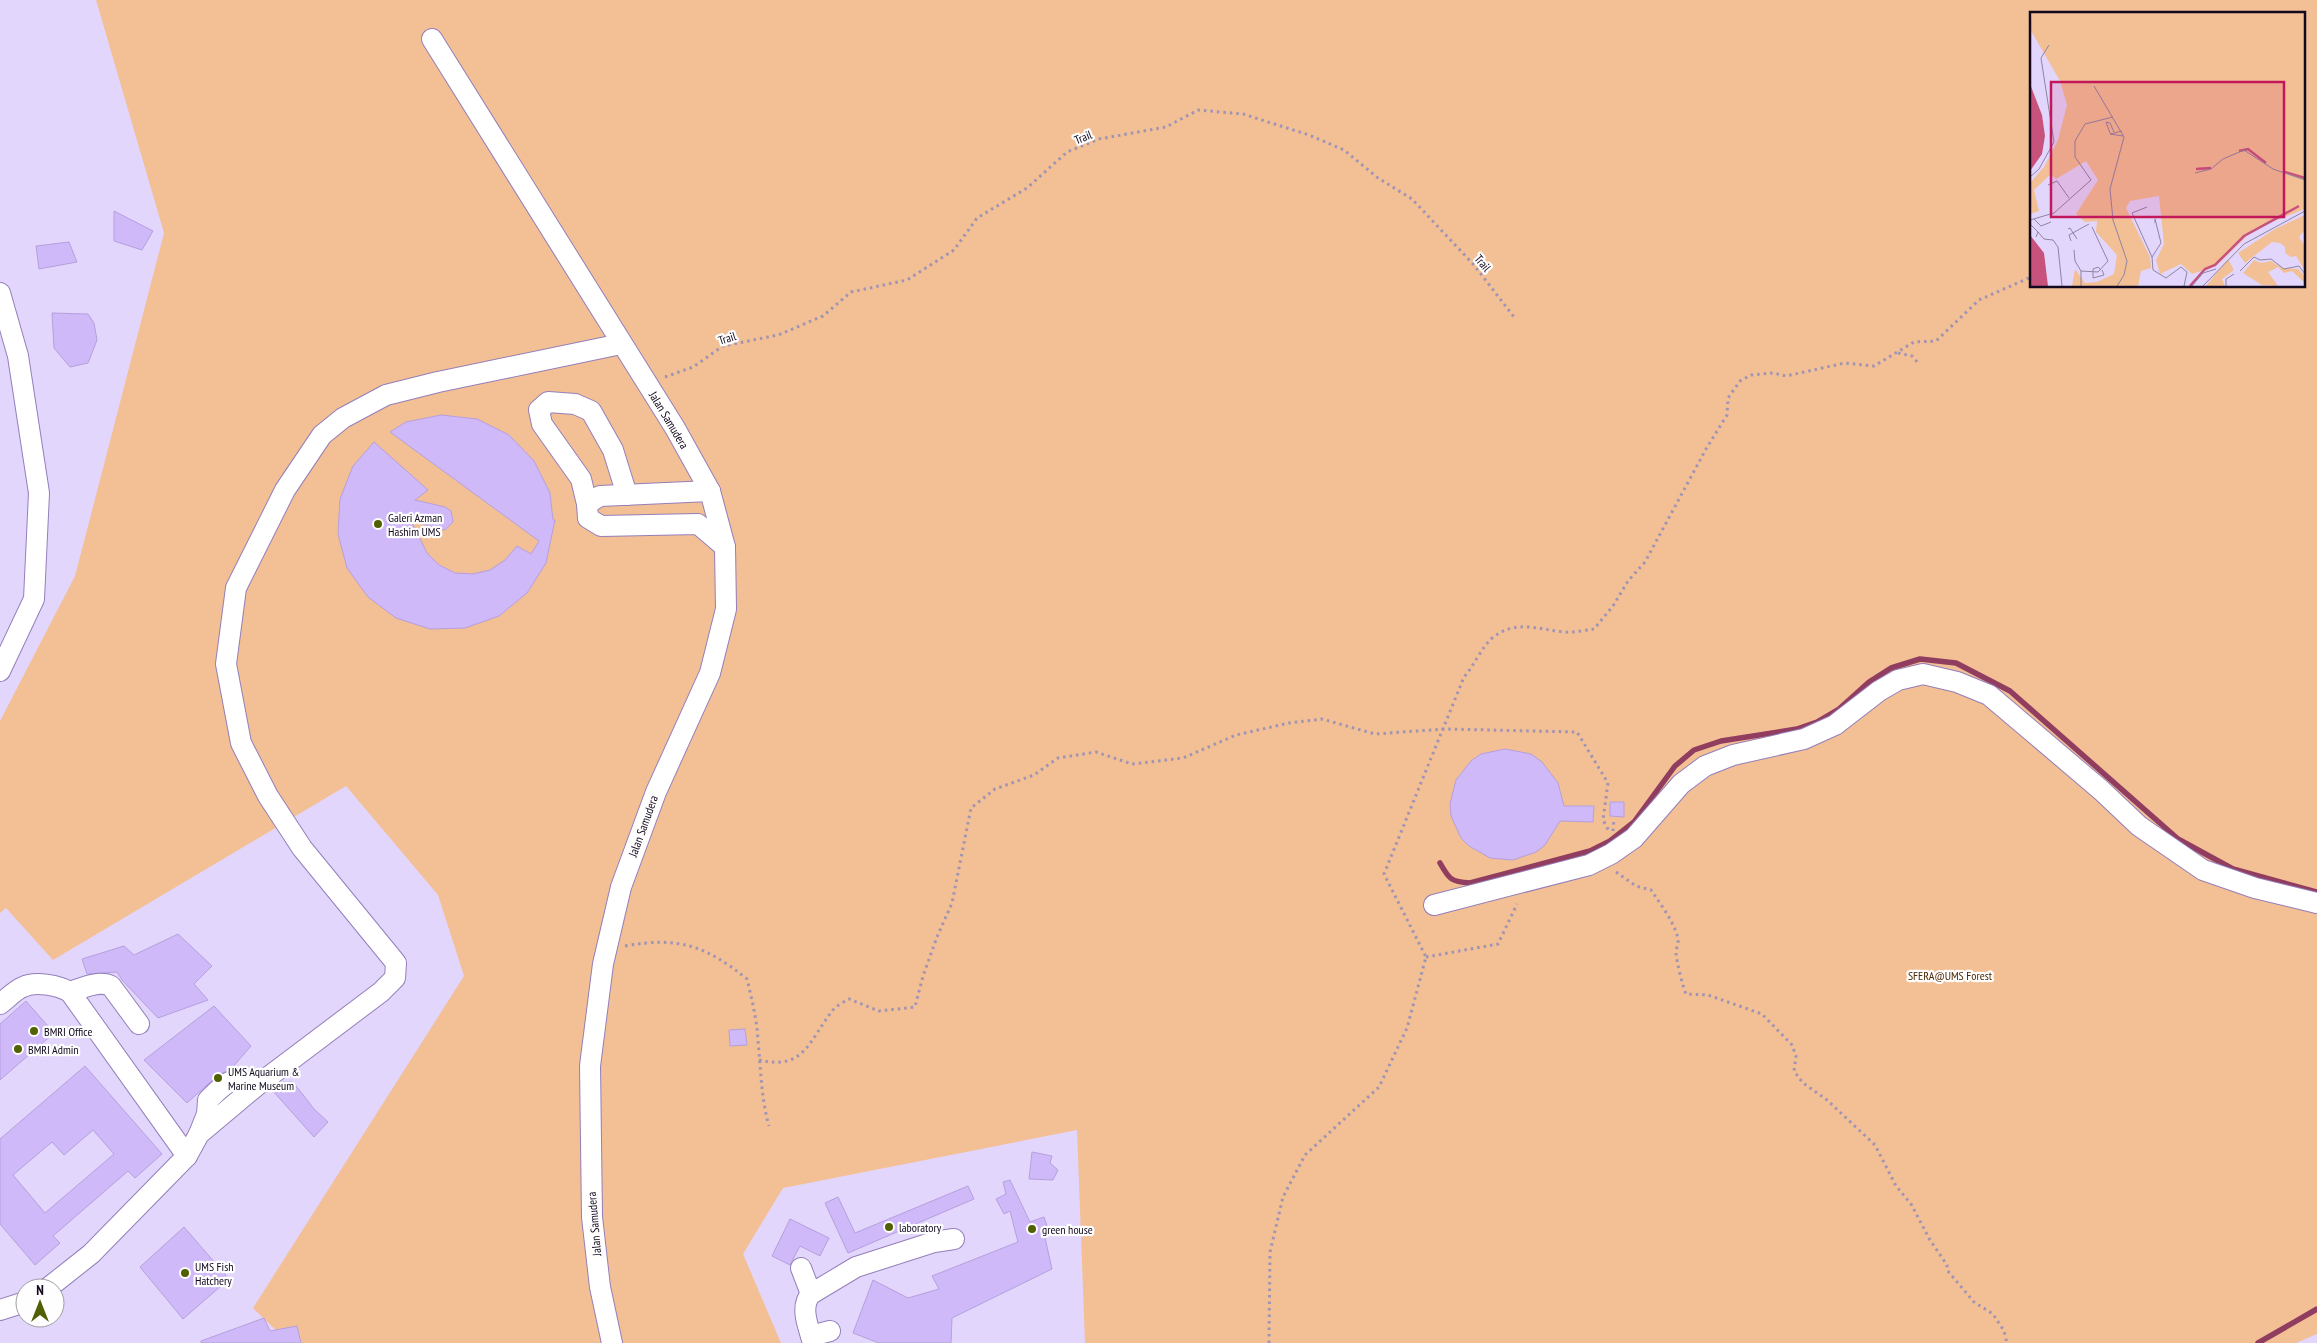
<svg xmlns="http://www.w3.org/2000/svg" width="2317" height="1343" font-family="'PT Sans Narrow',sans-serif">
	<style>
		.green { fill: #f3bf95; fill-rule: evenodd }
		.lines { fill: none; stroke-linecap: round; stroke-linejoin: round }
		.stream { stroke: #913d60; stroke-width: 5.5 }
		.building { fill: #cfb9f9; stroke: #b5a0dd; fill-rule: evenodd }
		.minor-casing { stroke: #947fba; stroke-width: 22 }
		.path { stroke: #a094b4; stroke-width: 3; stroke-dasharray: 2.5 4; stroke-linecap: butt }
		.minor { stroke: #fff; stroke-width: 20 }
		.poi-dot { fill: #506003; stroke: #fefefe; stroke-width: 2 }
		.labels { text-anchor: middle; dominant-baseline: central; stroke-width: 4.5; stroke-linejoin: round; paint-order: stroke }
		.street-label { font-size: 12px; fill: #12091e; stroke: #fefefe }
		.poi-label { font-size: 12px; fill: #12091e; stroke: #fefefe; text-anchor: start }
		.park-label { font-size: 12px; fill: #4e2902; stroke: #fefefe }
		.inset-river { fill: none; stroke: #c7537d; stroke-width: 2.5 }
		.inset-road { fill: none; stroke: #8f84a3; stroke-width: 1 }
		.view { fill: #c2185b; fill-opacity: 0.15; stroke: #c2185b; stroke-width: 2.5 }
		.inset-edge { fill: none; stroke: #12091e; stroke-width: 2.5 }
	</style>
	<rect width="100%" height="100%" fill="#e3d6fc"/>
	<path class="green" d="M96,0H2317V1334L2296,1343H1085L1077,1130L783,1188L743,1254L781,1343H289L253,1308L464,976L438,895L346,786L53,960L6,908L0,913V721L75,576L164,233ZM2031,14H2303V286H2031Z"/>
	<g class="lines">
		<g class="stream">
			<polyline points="1592,850 1610,841 1634,822 1675,766 1694,750 1721,741 1797,729 1817,722 1839,709 1869,682 1891,668 1920,659 1956,663 2010,691 2178,839 2233,869 2317,892"/>
			<path d="M1440,863C1449,879 1451,882 1470,883L1590,851"/>
			<polyline points="2258,1343 2317,1309"/>
		</g>
	</g>
	<g class="building">
		<polygon points="114,211 153,231 142,250 114,241"/>
		<polygon points="69,242 77,262 39,269 36,246"/>
		<polygon points="52,313 88,314 94,323 97,340 88,363 70,367 54,348"/>
		<polygon points="441,415 477,419 509,435 534,461 550,493 553,520 555,520 546,563 527,593 499,616 465,628 430,629 396,618 368,597 347,568 338,534 340,499 353,466 374,442 428,490 415,500 445,507 451,511 453,522 445,530 411,521 427,553 439,565 455,573 473,574 490,570 505,560 517,546 531,554 539,541 390,432 406,422"/>
		<polygon points="1505,749 1531,754 1542,762 1558,783 1564,806 1594,806 1593,822 1560,821 1545,845 1536,852 1513,860 1490,858 1469,846 1461,838 1451,816 1450,804 1456,780 1471,761 1481,754"/>
		<polygon points="1610,802 1624,802 1624,817 1610,816"/>
		<polygon points="178,934 212,966 194,984 208,1000 158,1018 122,980 117,972 87,974 82,959 124,946 134,955"/>
		<polygon points="26,1001 54,1033 0,1080 0,1024"/>
		<polygon points="214,1006 251,1046 231,1069 217,1076 187,1103 144,1060"/>
		<polygon points="745,1029 747,1045 730,1046 729,1030"/>
		<path d="M85,1066L162,1154L135,1178L128,1171L53,1236L60,1243L35,1265L0,1224V1139ZM93,1130L114,1154L45,1213L13,1175L52,1142L64,1155Z"/>
		<polygon points="283,1082 293,1082 314,1109 328,1122 314,1137 273,1091"/>
		<polygon points="1032,1152 1052,1156 1050,1163 1058,1170 1053,1180 1029,1179"/>
		<polygon points="1010,1180 1030,1222 1044,1217 1049,1232 1044,1233 1052,1269 952,1318 951,1343 879,1343 853,1333 873,1280 908,1298 939,1289 932,1276 1018,1242 1010,1211 1004,1214 996,1199 1006,1194 1003,1182"/>
		<polygon points="968,1186 974,1199 848,1253 825,1203 838,1197 855,1233"/>
		<polygon points="790,1219 829,1238 820,1256 800,1246 790,1265 772,1256"/>
		<polygon points="184,1227 229,1279 183,1319 140,1267"/>
		<polygon points="264,1318 270,1331 297,1326 301,1343 201,1343 201,1341"/>
	</g>
	<g class="lines">
		<defs>
			<g id="minor">
				<polyline points="432,39 675,428 710,491 725,547 726,609 710,673 656,792 621,887 603,964 590,1066 592,1217 600,1287 612,1343"/>
				<polyline points="0,293 18,356 39,493 34,599 0,671"/>
				<polyline points="710,491 600,496 587,504 588,518 601,526 698,524 725,547"/>
				<polyline points="587,504 581,479 542,424 539,410 548,402 575,404 591,411 613,450 627,495"/>
				<polyline points="1434,905 1589,865 1611,854 1634,838 1681,784 1705,766 1733,755 1804,739 1835,725 1879,691 1898,680 1923,674 1957,682 1989,695 2101,790 2139,826 2203,870 2255,888 2317,903"/>
				<path d="M70,992C82,988 99,980 111,986L139,1024"/>
				<path d="M0,1004C7,999 15,990 23,987C35,981 58,985 70,992L187,1156"/>
				<path d="M199,1134L207,1114L208,1100C226,1083 232,1073 255,1087"/>
				<polyline points="801,1268 811,1294"/>
				<polyline points="48,1288 91,1254 187,1156 199,1134 255,1087 381,992 395,978 396,963 302,848 268,796 241,743 226,664 236,588 285,490 322,435 343,418 386,395 438,382 621,344"/>
				<polyline points="0,1310 25,1302"/>
				<polyline points="811,1336 830,1331"/>
				<path d="M813,1343C809,1328 799,1307 811,1294L856,1267L934,1242L954,1239"/>
			</g>
		</defs>
		<use href="#minor" class="minor-casing"/>
		<g class="path">
			<polyline points="1898,353 1912,356 1918,363"/>
			<polyline points="665,377 693,367 723,346 778,335 823,316 851,292 907,280 954,250 977,218 1027,188 1067,152 1099,139 1166,127 1198,110 1243,114 1309,135 1344,150 1378,178 1412,199 1474,265 1514,317"/>
			<polyline points="1613,831 1614,819"/>
			<path d="M1616,872L1636,886L1651,890C1661,905 1673,920 1678,938C1679,943 1676,948 1676,953C1676,959 1683,988 1686,994L1708,995L1762,1014L1792,1045L1796,1056L1794,1071L1803,1083L1827,1100L1875,1145L1896,1186L1911,1204L1930,1240L1947,1265V1270L1974,1302L1993,1314L2004,1331L2007,1343"/>
			<path d="M625,946C679,936 706,946 747,979C752,1000 757,1020 758,1041C761,1070 761,1098 769,1126"/>
			<polyline points="1426,957 1498,944 1517,904"/>
			<path d="M759,1060C805,1071 809,1040 833,1010C837,1005 844,1002 849,999L879,1011L915,1007L923,976L937,937L952,903L971,808L995,789L1034,775L1058,758L1096,752L1132,764L1183,758L1236,735L1289,723L1322,719L1375,734L1445,729L1577,732L1608,783L1603,820L1610,833"/>
			<path d="M1269,1343L1270,1252L1283,1197L1305,1155L1379,1087L1407,1028L1426,957L1384,874L1464,677C1473,667 1482,647 1491,639C1515,619 1536,629 1564,632C1574,633 1585,630 1594,629L1613,606L1628,581L1645,562L1706,449L1727,415L1728,398L1740,381L1751,375L1773,373L1786,376L1845,363L1874,366L1914,342L1936,341L1979,300L2031,277"/>
		</g>
		<use href="#minor" class="minor"/>
	</g>
	<g class="poi-dot">
		<circle cx="378" cy="524" r="5"/>
		<circle cx="34" cy="1031" r="5"/>
		<circle cx="18" cy="1049" r="5"/>
		<circle cx="218" cy="1078" r="5"/>
		<circle cx="889" cy="1227" r="5"/>
		<circle cx="1032" cy="1229" r="5"/>
		<circle cx="185" cy="1273" r="5"/>
	</g>
	<g class="labels">
		<g class="street-label">
			<text transform="translate(1083 137) rotate(-22)">Trail</text>
			<text transform="translate(1483 263) rotate(50)">Trail</text>
			<text transform="translate(727 338) rotate(-18)">Trail</text>
			<text transform="translate(669 420) rotate(59)">Jalan Samudera</text>
			<text transform="translate(643 826) rotate(-70)">Jalan Samudera</text>
			<text transform="translate(594 1224) rotate(-95)">Jalan Samudera</text>
		</g>
		<g class="poi-label">
			<text x="388" y="517">Galeri Azman<tspan x="388" dy="14">Hashim UMS</tspan></text>
			<text x="44" y="1031">BMRI Office</text>
			<text x="28" y="1049">BMRI Admin</text>
			<text x="228" y="1071">UMS Aquarium &amp;<tspan x="228" dy="14">Marine Museum</tspan></text>
			<text x="899" y="1227">laboratory</text>
			<text x="1042" y="1229">green house</text>
			<text x="195" y="1266">UMS Fish<tspan x="195" dy="14">Hatchery</tspan></text>
		</g>
		<g class="park-label">
			<text x="1950" y="975">SFERA@UMS Forest</text>
		</g>
	</g>
	<g transform="translate(2030 12)">
		<rect width="275" height="275" fill="#e3d6fc"/>
		<path d="M2,1H275V197L224,217L186,254L162,262L151,252L130,262L126,248L134,232L129,184L100,189L96,196L120,245L121,256L111,259L108,274H42L45,257L55,271L67,270L84,262L87,243L66,220L67,209L55,210L46,202L68,168L56,149L26,167L21,162L4,178L9,199L0,202V171L14,155L28,128L37,93L30,69L0,17ZM275,203V218L269,225L275,234V259L266,244L261,245L255,241V235L250,231L242,230L215,251L208,241L245,217ZM198,247L204,258L192,267L195,274H176ZM224,248L231,251L241,249L252,256L268,257L275,264V271L262,259L254,261L248,255L238,260L248,274L232,273L213,261Z" fill="#f3bf95"/>
		<path d="M0,72L12,103L15,124L12,142L0,159ZM0,223L14,241L18,274H0Z" fill="#c7537d"/>
		<path class="inset-river" d="M209,139L218,137L236,151M166,157L181,156M255,160L275,166M160,274L175,257L185,253L214,224L269,194"/>
		<path class="inset-road" d="M64,74L94,125L80,177L83,208L97,249L94,263L87,274M92,119L80,122L93,124M80,121L76,110L80,111L84,120M165,161L181,157L193,147L214,138L243,157L275,168M0,165L9,157L24,130L11,46L19,33M18,173L27,169L39,186M117,195L102,201L122,245L123,258L136,266L151,255L157,260L154,274M4,207L11,214L21,210M0,208L24,201L61,168L45,145V129L55,112L83,105M0,212L8,220L6,225M38,217L40,216L47,227M8,220L14,227L23,228L28,235L32,274M41,229L39,223L59,212M44,238L45,249L51,259M122,245L131,231L125,207V211M71,258L68,255L63,257V266L74,263L72,258M210,259L224,245L230,248L241,247L254,257L269,254L275,262M51,274V259L68,260L78,249L62,215M162,274L173,261L186,257M173,274L214,232L275,199M196,274V267L204,262"/>
		<path class="view" d="M21,70H254V205H21Z"/>
		<rect width="275" height="275" class="inset-edge"/>
	</g>
	<g transform="translate(40 1303)"><circle r="24" fill="#fefefe" stroke="#a09ca4"/>
	<path d="M0-4L9 19L0 12L-9 19Z" fill="#506003"/>
	<text y="-8" font-size="14" font-weight="bold" text-anchor="middle" fill="#12091e">N</text>
	</g>
</svg>
